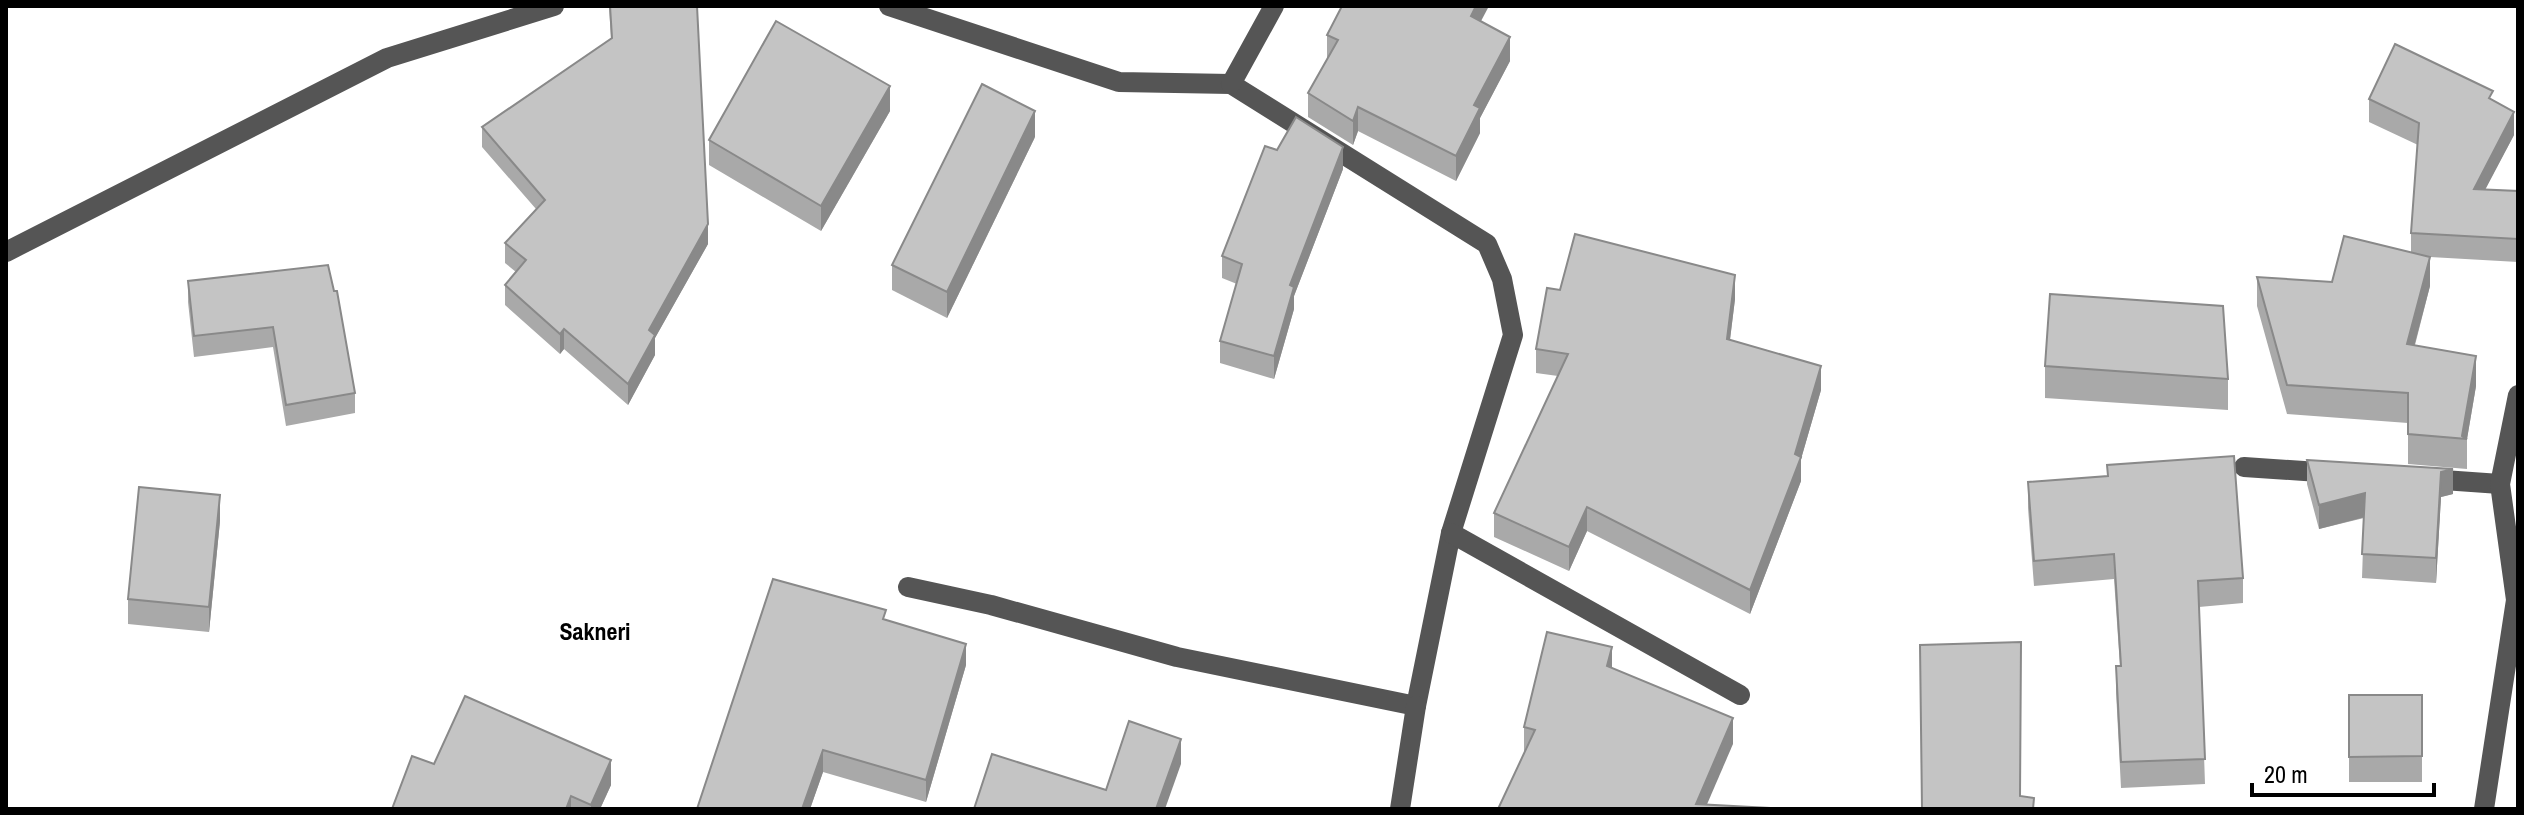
<svg xmlns="http://www.w3.org/2000/svg" width="2524" height="815" font-family="'Archivo Narrow',sans-serif">
	<style>
		.lines { fill: none; stroke-linecap: round; stroke-linejoin: round }
		.minor { stroke: #555; stroke-width: 20 }
		.wall { fill: #a9a9a9 }
		.shaded-wall { fill: #898989 }
		.building { fill: #c4c4c4; stroke: #898989; stroke-width: 2 }
		.labels { text-anchor: middle; dominant-baseline: central; stroke-width: 6; stroke-linejoin: round; paint-order: stroke }
		.neighbourhood-label { font-size: 24px; font-weight: bold; fill: #000; stroke: #fff }
	</style>
	<rect width="100%" height="100%" fill="#fff"/>
	<g class="lines">
		<g class="minor">
			<polyline points="889,6 1119,82 1231,84 1487,244 1502,279 1513,335 1451,533 1416,706 1177,657 991,605 908,587"/>
			<polyline points="1231,84 1274,6"/>
			<polyline points="6,252 387,58 554,6"/>
			<polyline points="2244,467 2333,473"/>
			<polyline points="2429,479 2500,484"/>
			<polyline points="1451,533 1740,695"/>
			<polyline points="1400,809 1416,706"/>
			<polyline points="2484,809 2516,600 2500,484 2518,395"/>
		</g>
	</g>
	<g class="wall">
		<polygon points="609,6 697,6 708,244 655,338 655,355 628,405 564,349 560,354 505,305 505,285 516,272 505,263 505,243 536,209 482,147 482,127 611,39"/>
		<polygon points="1481,21 1510,61 1480,118 1480,133 1456,181 1358,131 1353,145 1308,117 1308,93 1327,59 1327,35"/>
		<polygon points="2369,99 2493,100 2514,135 2485,189 2518,191 2518,262 2430,257 2430,286 2415,345 2476,386 2467,439 2467,469 2408,464 2408,423 2287,414 2257,306 2257,277 2332,282 2411,252 2411,233 2418,145 2369,122"/>
		<polygon points="890,111 821,231 709,165 709,140"/>
		<polygon points="1035,137 947,318 892,290 892,265"/>
		<polygon points="1277,150 1343,169 1294,296 1294,309 1274,379 1220,363 1220,341 1237,284 1222,278 1222,256"/>
		<polygon points="328,265 355,393 355,413 286,426 273,347 194,357 188,302 188,281"/>
		<polygon points="1560,290 1735,299 1730,340 1821,390 1801,459 1801,481 1750,614 1587,531 1569,571 1494,537 1494,513 1558,376 1536,373 1536,349"/>
		<polygon points="2045,366 2228,379 2228,410 2045,398"/>
		<polygon points="2307,460 2453,494 2441,497 2436,583 2362,578 2364,518 2319,529 2307,484"/>
		<polygon points="2107,465 2243,578 2243,603 2199,607 2205,784 2121,788 2116,691 2116,666 2120,666 2114,579 2034,586 2028,508 2028,482 2107,476"/>
		<polygon points="220,521 209,632 128,624 128,599"/>
		<polygon points="886,620 966,665 926,802 823,772 810,809 697,809"/>
		<polygon points="1612,668 1733,744 1498,809 1524,753 1524,727"/>
		<rect x="2349" y="695" width="73" height="87"/>
		<polygon points="434,764 611,785 600,809 392,809"/>
	</g>
	<g class="shaded-wall">
		<polygon points="1476,6 1489,6 1471,40 1471,16"/>
		<polygon points="1510,37 1510,61 1480,118 1480,133 1456,181 1456,156 1474,105"/>
		<polygon points="890,86 890,111 821,231 821,206"/>
		<polygon points="1358,107 1358,131 1353,145 1353,121"/>
		<polygon points="1035,111 1035,137 947,318 947,292"/>
		<polygon points="2514,112 2514,135 2474,211 2474,189"/>
		<polygon points="1343,147 1343,169 1294,296 1294,309 1274,379 1274,356 1290,285"/>
		<polygon points="708,224 708,244 655,338 655,355 628,405 628,384 649,330"/>
		<polygon points="2430,257 2430,286 2407,373 2407,344"/>
		<polygon points="1735,275 1735,299 1727,363 1727,339"/>
		<polygon points="564,329 564,349 560,354 560,334"/>
		<polygon points="2476,356 2476,386 2467,439 2462,439"/>
		<polygon points="1821,366 1821,390 1801,459 1801,481 1750,614 1750,590 1795,454"/>
		<polygon points="2453,469 2453,494 2441,497 2436,583 2436,558 2441,472"/>
		<polygon points="2365,493 2365,517 2319,529 2319,505"/>
		<polygon points="220,495 220,521 209,632 209,607"/>
		<polygon points="1587,507 1587,531 1569,571 1569,547"/>
		<polygon points="966,644 966,665 926,802 926,780"/>
		<polygon points="1612,647 1612,672 1607,666"/>
		<polygon points="1733,718 1733,744 1705,809 1696,804"/>
		<polygon points="1181,739 1181,764 1165,809 1156,809"/>
		<polygon points="823,750 823,772 810,809 802,809"/>
		<polygon points="611,760 611,785 600,809 591,809 591,805"/>
		<polygon points="571,796 571,809 566,809"/>
	</g>
	<g class="building">
		<polygon points="610,6 697,6 708,224 649,330 655,335 628,384 564,329 560,334 505,285 526,260 505,243 545,200 482,127 612,38"/>
		<polygon points="1342,6 1476,6 1471,16 1510,37 1474,105 1480,108 1456,156 1358,107 1353,121 1308,93 1338,40 1327,35"/>
		<polygon points="776,21 890,86 821,206 709,140"/>
		<polygon points="2395,44 2493,91 2489,98 2514,112 2474,189 2518,191 2518,239 2411,233 2419,123 2369,99"/>
		<polygon points="982,84 1035,111 947,292 892,265"/>
		<polygon points="1296,117 1343,147 1290,285 1294,287 1274,356 1220,341 1242,264 1222,256 1265,146 1277,150"/>
		<polygon points="1575,234 1735,275 1727,339 1821,366 1795,454 1801,457 1750,590 1587,507 1569,547 1494,513 1568,354 1536,349 1547,288 1560,290"/>
		<polygon points="2344,236 2430,257 2407,344 2476,356 2462,436 2467,439 2408,434 2408,393 2287,385 2257,277 2332,282"/>
		<polygon points="328,265 334,291 337,291 355,393 286,405 273,327 194,336 188,281"/>
		<polygon points="2050,294 2223,306 2228,379 2045,366"/>
		<polygon points="2234,456 2243,578 2198,581 2205,759 2121,762 2116,666 2121,666 2114,554 2034,561 2028,482 2108,476 2107,465"/>
		<polygon points="2307,460 2453,469 2441,472 2436,558 2362,554 2365,493 2319,505"/>
		<polygon points="139,487 220,495 209,607 128,599"/>
		<polygon points="773,579 886,610 883,619 966,644 926,780 823,750 802,809 697,809"/>
		<polygon points="1547,632 1612,647 1607,666 1733,718 1696,804 1788,809 1498,809 1535,730 1524,727"/>
		<polygon points="2021,642 2020,796 2034,798 2033,809 1922,809 1920,645"/>
		<polygon points="2349,695 2422,695 2422,756 2349,757"/>
		<polygon points="465,696 611,760 591,805 571,796 566,809 392,809 412,756 434,764"/>
		<polygon points="1129,721 1181,739 1156,809 974,809 992,754 1106,790"/>
	</g>
	<g class="labels">
		<g class="neighbourhood-label">
			<text x="595" y="631">Sakneri</text>
		</g>
	</g>
	<rect width="2524" height="815" fill="none" stroke="#000000" stroke-width="16"/>
	<path d="M2252 783v12h182v-12" fill="none" stroke="#000000" stroke-width="4"/>
	<text x="2264" y="783" font-size="24" fill="#000000" stroke="#ffffff" stroke-width="6" paint-order="stroke">20 m</text>
</svg>
